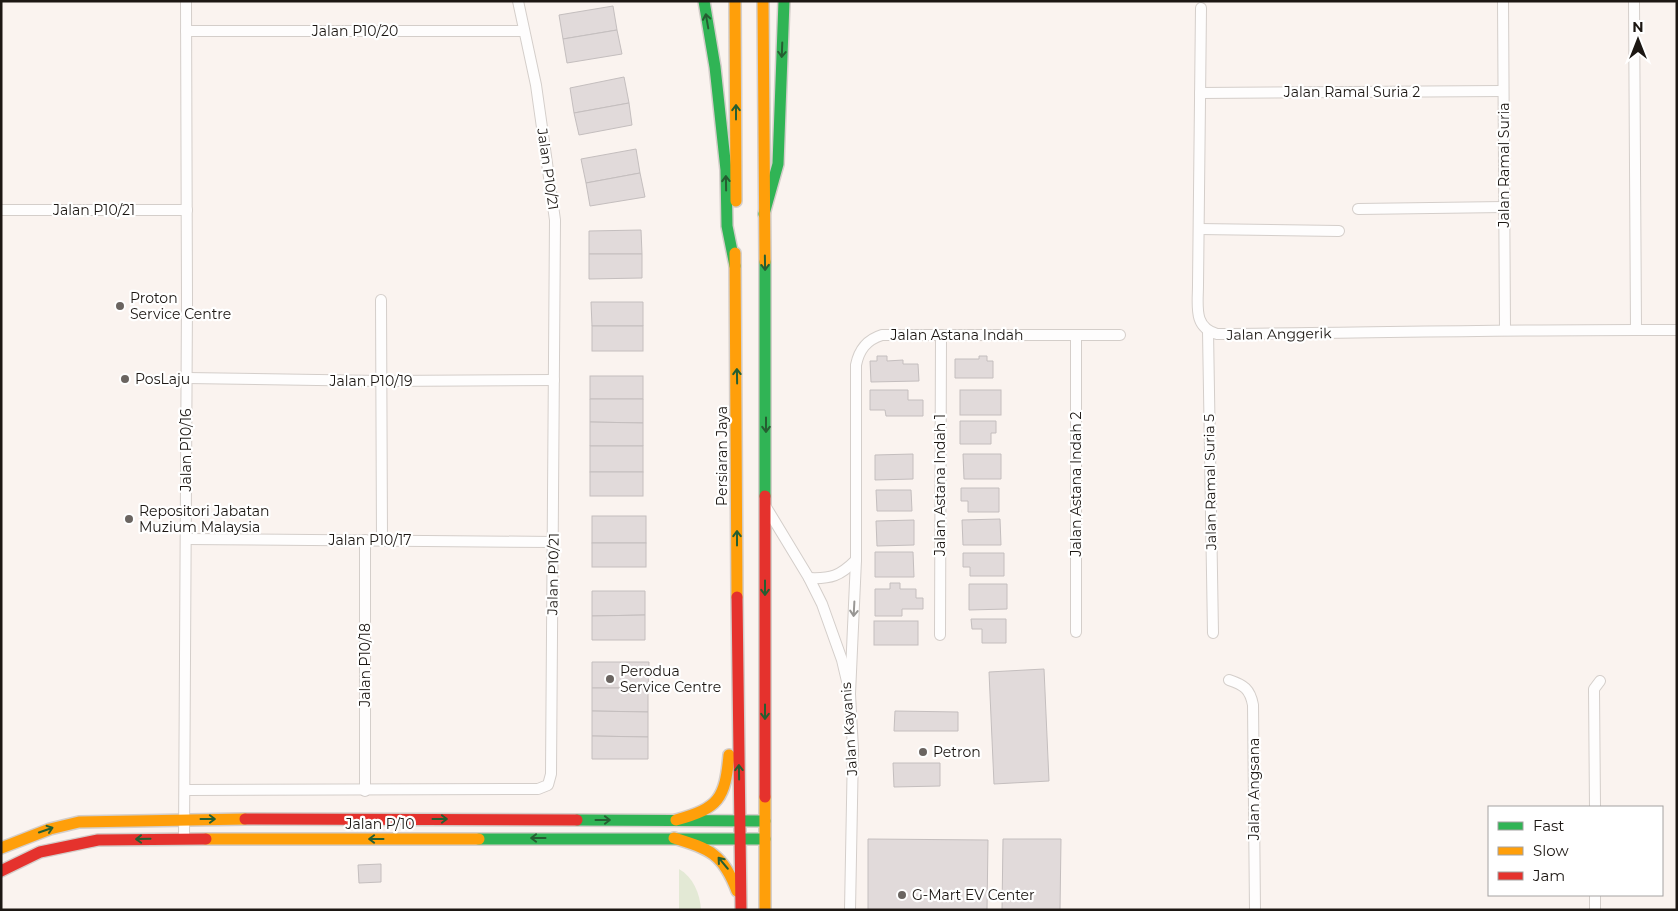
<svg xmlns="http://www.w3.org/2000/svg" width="1678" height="911" font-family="Montserrat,sans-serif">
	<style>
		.green { fill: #e3e9d5 }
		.building { fill: #e1dada; stroke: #c4bebe }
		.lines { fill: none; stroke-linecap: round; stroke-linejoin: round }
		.street-casing { stroke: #d4ceca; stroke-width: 12 }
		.fast-casing { stroke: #d4ceca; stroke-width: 14 }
		.slow-casing { stroke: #d4ceca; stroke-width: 14 }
		.jam-casing { stroke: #d4ceca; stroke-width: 14 }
		.street { stroke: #fefdfd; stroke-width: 10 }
		.fast { stroke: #30b455; stroke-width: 11 }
		.slow { stroke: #ff9f0a; stroke-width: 11 }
		.jam { stroke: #e5322d; stroke-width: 11 }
		.oneway { stroke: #255e31 }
		.oneway2 { stroke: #989694 }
		.poi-dot { fill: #6a6460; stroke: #fff; stroke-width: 2 }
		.labels { text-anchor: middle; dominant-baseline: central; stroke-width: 4.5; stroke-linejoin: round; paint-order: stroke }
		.street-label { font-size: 14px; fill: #1c1713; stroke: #fff }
		.poi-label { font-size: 14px; fill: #1c1713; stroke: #fff; text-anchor: start }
	</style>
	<rect width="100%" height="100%" fill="#faf3ef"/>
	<path class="green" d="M679,869C693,877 700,893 701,910H679Z"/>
	<g class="building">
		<polygon points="613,6 617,30 563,39 559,15"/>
		<polygon points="617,30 622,54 567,63 563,39"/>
		<polygon points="624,77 629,103 574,113 570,88"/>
		<polygon points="629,103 632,125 579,135 574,113"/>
		<polygon points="636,149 640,173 586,183 581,159"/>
		<polygon points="640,173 645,197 590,206 586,183"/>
		<polygon points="641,230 642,254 589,254 589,231"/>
		<polygon points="589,254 642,254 642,278 589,279"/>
		<polygon points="591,302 643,302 643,326 592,326"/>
		<rect x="592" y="326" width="51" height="25"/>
		<polygon points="877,356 887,356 887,361 903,360 903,364 918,364 919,381 871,382 870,361 877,361"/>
		<polygon points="979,356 987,356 987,361 993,361 993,378 955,378 955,359 979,359"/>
		<rect x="590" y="376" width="53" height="23"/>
		<polygon points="870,390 908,390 908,400 923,400 923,416 886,416 885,410 870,410"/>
		<rect x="960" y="390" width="41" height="25"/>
		<polygon points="590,399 643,399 643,423 590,422"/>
		<polygon points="960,421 996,421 996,433 991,433 991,444 960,444"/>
		<polygon points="590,422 643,423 643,446 590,446"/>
		<rect x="590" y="446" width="53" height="26"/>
		<polygon points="913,454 913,479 875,480 875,455"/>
		<polygon points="963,454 1001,454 1001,479 964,479"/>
		<rect x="590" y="472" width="53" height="24"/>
		<polygon points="961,488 999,488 999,512 968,512 968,501 961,501"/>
		<polygon points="876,490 911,490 912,511 877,511"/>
		<rect x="592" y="516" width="54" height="27"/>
		<polygon points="1000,519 1001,545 963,545 962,520"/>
		<polygon points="914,520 914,545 877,546 876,521"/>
		<rect x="592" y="543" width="54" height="24"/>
		<polygon points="875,552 913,552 914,577 875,577"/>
		<polygon points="963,553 1004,553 1004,576 970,576 970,567 963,567"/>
		<polygon points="890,583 900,583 900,589 916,589 916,598 923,598 923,609 902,609 902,616 875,616 875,589 890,589"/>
		<polygon points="969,584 1007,584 1007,609 969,610"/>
		<polygon points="592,591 645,591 645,615 592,616"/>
		<polygon points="645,615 645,640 592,640 592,616"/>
		<polygon points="971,619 1006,619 1006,643 982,643 982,629 972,629"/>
		<rect x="874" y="621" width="44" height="24"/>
		<polygon points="592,662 649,662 648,688 592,688"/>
		<polygon points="1044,669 1049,781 994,784 989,672"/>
		<polygon points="592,688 648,688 648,712 592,711"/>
		<polygon points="592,711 648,712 648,737 592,736"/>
		<polygon points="895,711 958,712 958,731 894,731"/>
		<polygon points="592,736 648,737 648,759 592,759"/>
		<polygon points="893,763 940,763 940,786 894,787"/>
		<polygon points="868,839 988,840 987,910 868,910"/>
		<polygon points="1003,839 1061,839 1060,910 1002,910"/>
		<polygon points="381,864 381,882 359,883 358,865"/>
	</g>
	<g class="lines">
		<defs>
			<g id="street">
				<polyline points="1503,1 1505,329"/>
				<polyline points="1634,1 1636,330"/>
				<path d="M1201,8L1198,285C1198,306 1193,327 1217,334C1370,333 1523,329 1677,330"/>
				<polyline points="186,31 524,31"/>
				<polyline points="1200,93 1503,91"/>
				<polyline points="1358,209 1504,207"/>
				<polyline points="1,210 187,210"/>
				<polyline points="1199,229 1339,231"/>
				<polyline points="381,300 382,540"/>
				<polyline points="1208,331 1213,633"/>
				<polyline points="187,378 381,381 554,380"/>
				<polyline points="766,507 809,578 822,604 842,660 850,694 853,749 850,910"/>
				<polyline points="186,539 554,542"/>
				<polyline points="365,540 365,791"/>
				<path d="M809,578C831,579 840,576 856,560"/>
				<polyline points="1076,632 1076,335"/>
				<polyline points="940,635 941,335"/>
				<path d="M1229,680C1244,685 1250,689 1253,705L1255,910"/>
				<path d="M850,694L856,560V365C859,350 866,340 882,335H1120"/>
				<polyline points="185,790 538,789 548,785 551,774 555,220 536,85 518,1"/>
				<polyline points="1595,807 1594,689 1600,681"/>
				<polyline points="184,839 187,300 186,1"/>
				<polyline points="1595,895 1595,910"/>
			</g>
			<g id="fast">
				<polyline points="704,1 715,67 726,170 727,226 735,266"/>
				<polyline points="764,214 778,164 784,1"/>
				<polyline points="765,262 765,496"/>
				<polyline points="577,820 765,821"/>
				<polyline points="479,839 765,839"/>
			</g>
			<g id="slow">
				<polyline points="735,1 736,201"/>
				<polyline points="763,1 765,262"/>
				<polyline points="735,253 737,597"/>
				<polyline points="765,797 765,910"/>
				<path d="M676,820C719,808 725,799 729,755"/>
				<path d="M674,838C710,849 723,854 737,891"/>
				<polyline points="206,839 479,839"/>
				<polyline points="1,848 50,829 79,822 245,819"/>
			</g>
			<g id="jam">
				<polyline points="765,496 765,797"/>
				<polyline points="737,597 741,910"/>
				<polyline points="245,819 577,820"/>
				<polyline points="1,871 40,852 98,840 206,839"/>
			</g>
		</defs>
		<use href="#street" class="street-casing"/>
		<use href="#fast" class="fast-casing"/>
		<use href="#slow" class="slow-casing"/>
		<use href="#jam" class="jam-casing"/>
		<use href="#street" class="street"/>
		<use href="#fast" class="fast"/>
		<use href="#slow" class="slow"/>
		<use href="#jam" class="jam"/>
	</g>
	<defs><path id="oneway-shaft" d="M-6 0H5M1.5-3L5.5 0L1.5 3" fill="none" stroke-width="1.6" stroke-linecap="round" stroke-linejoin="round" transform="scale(1.25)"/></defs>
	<g class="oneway">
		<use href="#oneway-shaft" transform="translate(707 21) rotate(-100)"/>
		<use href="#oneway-shaft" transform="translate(782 50) rotate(92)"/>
		<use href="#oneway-shaft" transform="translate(736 112) rotate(-90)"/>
		<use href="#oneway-shaft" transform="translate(726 183) rotate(-91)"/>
		<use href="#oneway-shaft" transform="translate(765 263) rotate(89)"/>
		<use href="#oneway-shaft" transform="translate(737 376) rotate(-91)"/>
		<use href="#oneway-shaft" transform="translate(766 425) rotate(90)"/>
		<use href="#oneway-shaft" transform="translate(737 538) rotate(-90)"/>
		<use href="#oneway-shaft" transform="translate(765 588) rotate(90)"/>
		<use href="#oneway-shaft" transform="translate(765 712) rotate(90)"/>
		<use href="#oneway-shaft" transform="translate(739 772) rotate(-91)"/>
		<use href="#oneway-shaft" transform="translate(208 819)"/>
		<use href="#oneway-shaft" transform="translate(440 819)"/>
		<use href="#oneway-shaft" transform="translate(603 820)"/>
		<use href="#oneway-shaft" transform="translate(46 830) rotate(-19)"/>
		<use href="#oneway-shaft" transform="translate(538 838) rotate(180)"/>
		<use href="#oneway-shaft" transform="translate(143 839) rotate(179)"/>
		<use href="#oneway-shaft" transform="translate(376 839) rotate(180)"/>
		<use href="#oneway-shaft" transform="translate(723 863) rotate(-130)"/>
	</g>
	<use class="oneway2" href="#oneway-shaft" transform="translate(854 609) rotate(93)"/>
	<g class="poi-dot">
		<circle cx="120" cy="306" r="5"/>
		<circle cx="125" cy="379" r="5"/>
		<circle cx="129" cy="519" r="5"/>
		<circle cx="610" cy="679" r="5"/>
		<circle cx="923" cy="752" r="5"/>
		<circle cx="902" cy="895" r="5"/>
	</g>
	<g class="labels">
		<g class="street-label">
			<text x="355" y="31">Jalan P10/20</text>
			<text x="1352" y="92">Jalan Ramal Suria 2</text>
			<text transform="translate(1504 165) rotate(-90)">Jalan Ramal Suria</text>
			<text transform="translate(548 169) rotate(82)">Jalan P10/21</text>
			<text x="94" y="210">Jalan P10/21</text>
			<text transform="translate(1279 334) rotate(-1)">Jalan Anggerik</text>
			<text x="957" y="335">Jalan Astana Indah</text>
			<text x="371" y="381">Jalan P10/19</text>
			<text transform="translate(186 450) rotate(-90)">Jalan P10/16</text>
			<text transform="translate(722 456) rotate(-90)">Persiaran Jaya</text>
			<text transform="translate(1210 482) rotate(-91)">Jalan Ramal Suria 5</text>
			<text transform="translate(1076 484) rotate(-90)">Jalan Astana Indah 2</text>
			<text transform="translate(940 485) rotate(-90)">Jalan Astana Indah 1</text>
			<text x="370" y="540">Jalan P10/17</text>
			<text transform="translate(553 574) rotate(-89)">Jalan P10/21</text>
			<text transform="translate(365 665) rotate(-90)">Jalan P10/18</text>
			<text transform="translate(849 729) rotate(-94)">Jalan Kayanis</text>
			<text transform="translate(1254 789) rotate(-90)">Jalan Angsana</text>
			<text x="380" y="824">Jalan P/10</text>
		</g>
		<g class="poi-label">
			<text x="130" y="298">Proton<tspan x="130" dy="16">Service Centre</tspan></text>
			<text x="135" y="379">PosLaju</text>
			<text x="139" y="511">Repositori Jabatan<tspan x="139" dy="16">Muzium Malaysia</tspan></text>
			<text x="620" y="671">Perodua<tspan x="620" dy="16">Service Centre</tspan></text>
			<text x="933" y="752">Petron</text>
			<text x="912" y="895">G-Mart EV Center</text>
		</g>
	</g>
	<rect width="1678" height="911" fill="none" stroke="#1c1713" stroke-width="5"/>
	<rect x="1488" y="806" width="175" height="90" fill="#ffffff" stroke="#a4a2a1"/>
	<rect x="1498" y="822" width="25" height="8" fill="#30b455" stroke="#a4a2a1"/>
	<text x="1533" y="831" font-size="15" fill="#1c1713">Fast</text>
	<rect x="1498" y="847" width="25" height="8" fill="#ff9f0a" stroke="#a4a2a1"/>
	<text x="1533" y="856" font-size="15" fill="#1c1713">Slow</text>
	<rect x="1498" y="872" width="25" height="8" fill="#e5322d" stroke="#a4a2a1"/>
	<text x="1533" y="881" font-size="15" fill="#1c1713">Jam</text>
	<g transform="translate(1638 40)" stroke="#ffffff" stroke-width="4" paint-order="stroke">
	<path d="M0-4L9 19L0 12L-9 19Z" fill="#1c1713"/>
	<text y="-8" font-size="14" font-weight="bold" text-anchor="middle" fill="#1c1713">N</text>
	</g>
</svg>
